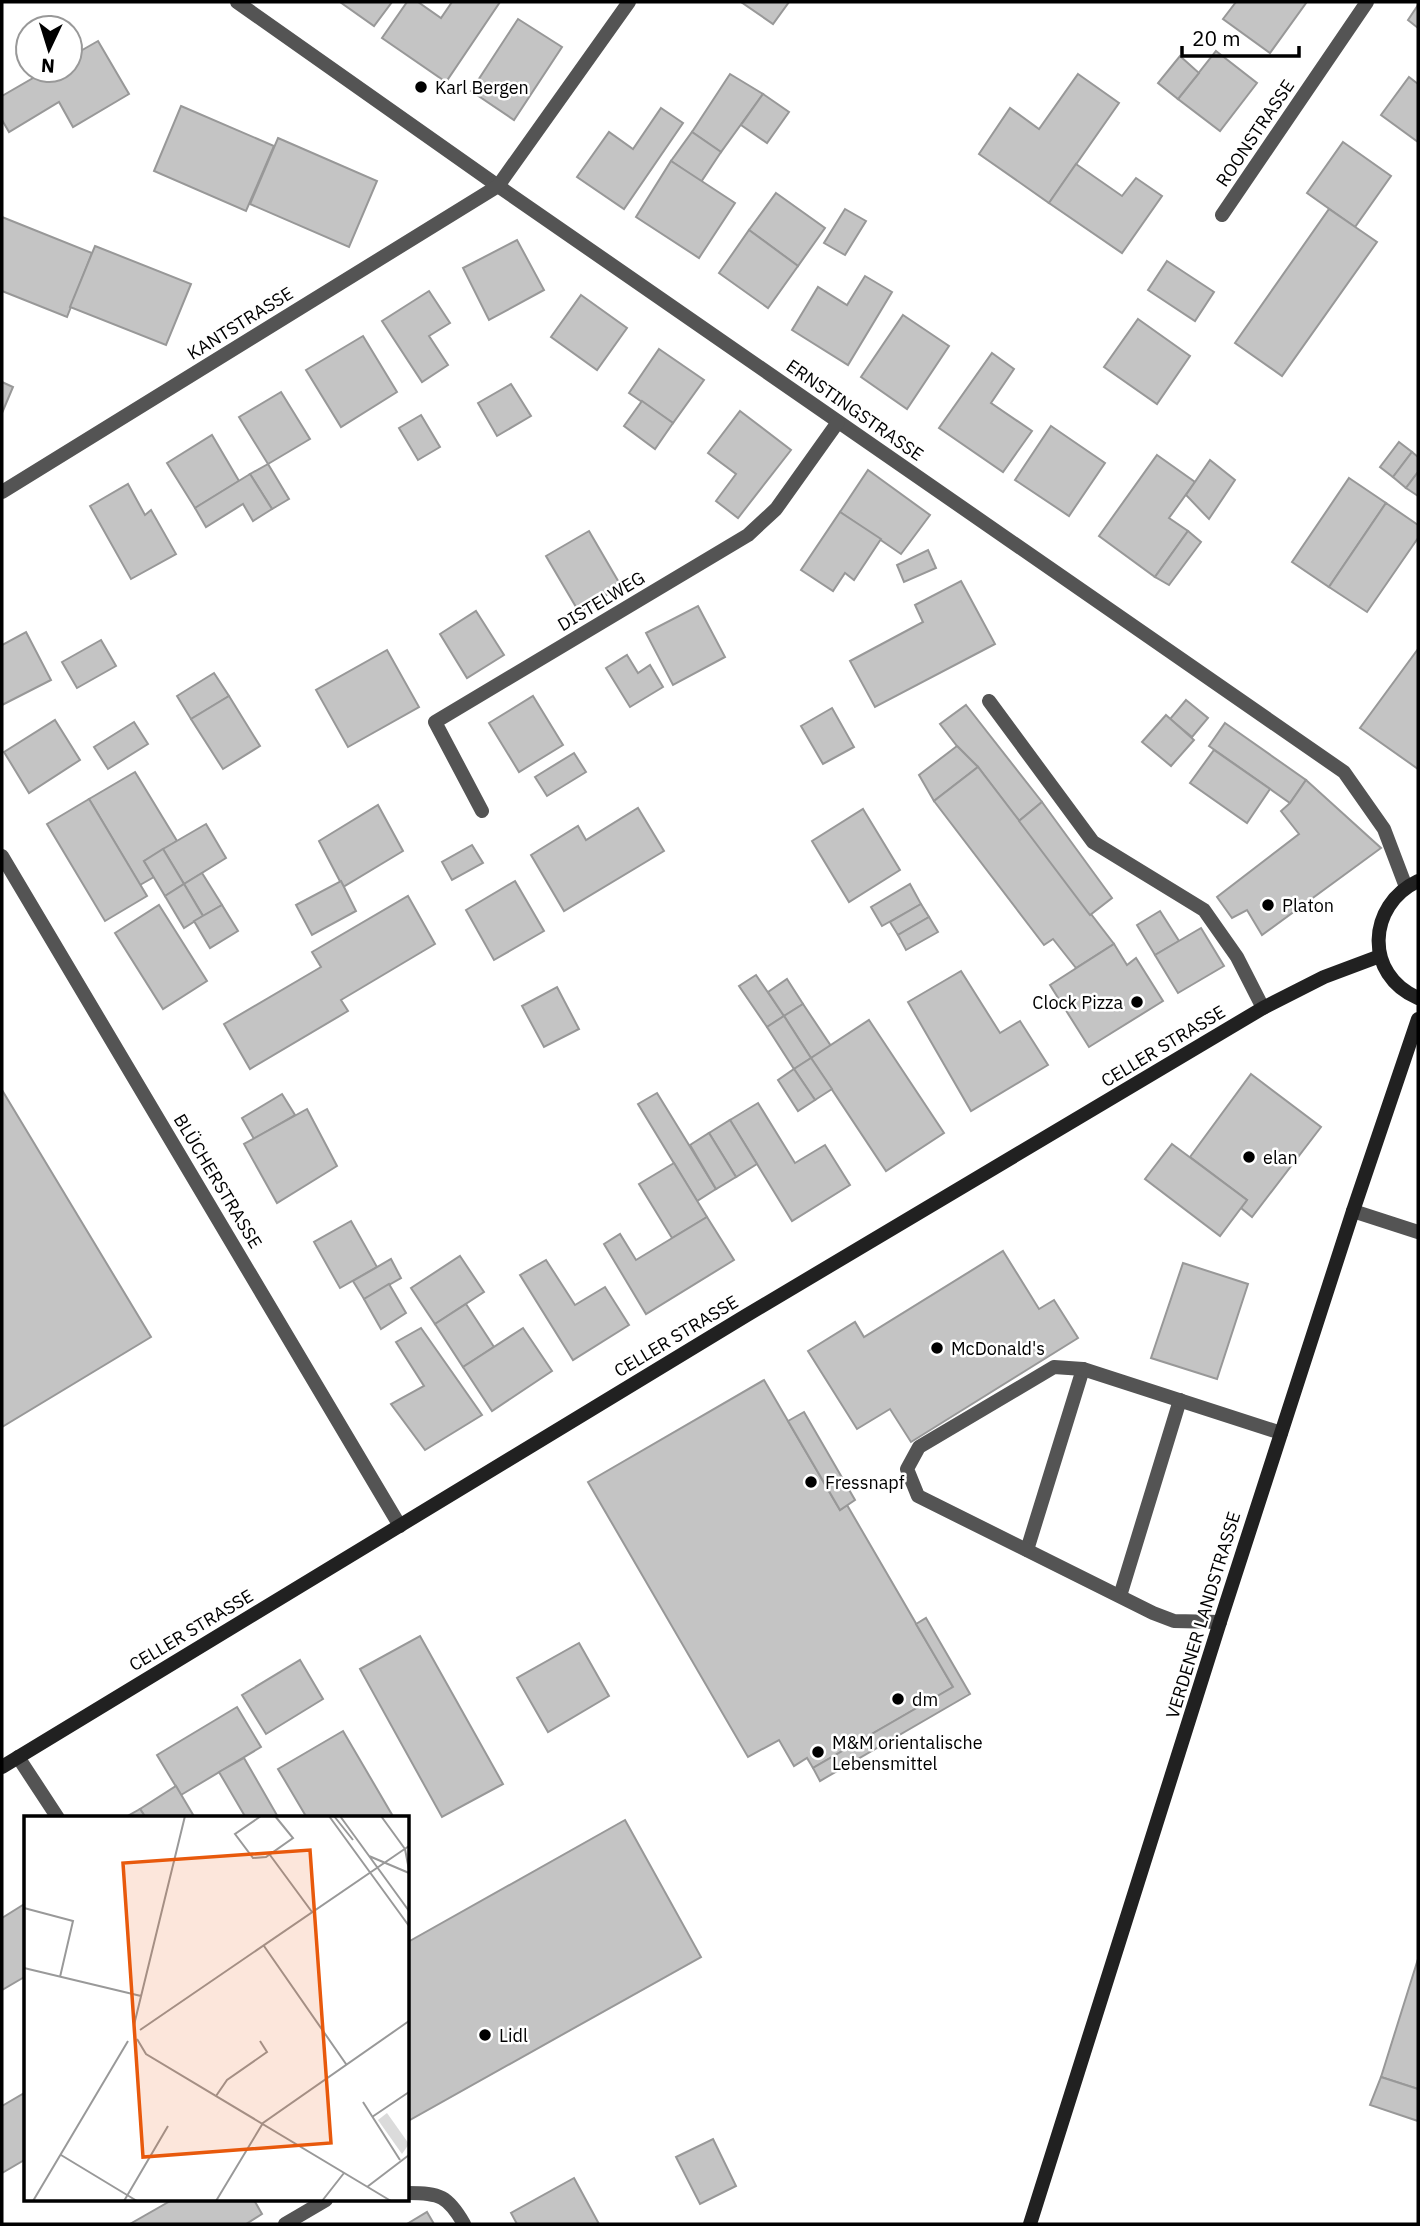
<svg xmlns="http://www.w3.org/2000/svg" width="1420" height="2226" font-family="'IBM Plex Sans',sans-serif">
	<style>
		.building { fill: #c4c4c4; stroke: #989898; stroke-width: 2 }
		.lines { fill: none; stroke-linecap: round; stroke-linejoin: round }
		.lane { stroke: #545454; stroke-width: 14 }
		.street { stroke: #545454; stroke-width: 14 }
		.secondary { stroke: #212121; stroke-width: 14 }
		.poi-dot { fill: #000; stroke: #fff; stroke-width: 2.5 }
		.labels { text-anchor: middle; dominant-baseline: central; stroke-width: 5; stroke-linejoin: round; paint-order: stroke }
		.poi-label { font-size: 18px; fill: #000; stroke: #fff; text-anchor: start }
		.street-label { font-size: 18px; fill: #000; stroke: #fff }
		.inset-road { fill: none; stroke: #999; stroke-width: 2 }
		.view { fill: #e8590c; fill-opacity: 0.15; stroke: #e8590c; stroke-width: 3.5 }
		.inset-edge { fill: none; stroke: #000; stroke-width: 3.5 }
	</style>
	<rect width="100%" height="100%" fill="#fff"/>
	<g class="building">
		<polygon points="340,2 392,2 374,26"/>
		<polygon points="407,2 418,2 441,18 452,2 500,2 446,82 382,38"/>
		<polygon points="741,2 789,2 773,24"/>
		<polygon points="1236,2 1305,2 1306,3 1270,53 1223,19"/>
		<polygon points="1418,5 1418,28 1408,20"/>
		<polygon points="518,19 562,47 514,120 471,91"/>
		<polygon points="98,41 129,94 73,127 59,102 9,132 2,120 2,96 47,70 70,70 70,57"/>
		<polygon points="1216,51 1257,83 1220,131 1178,99"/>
		<polygon points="1180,56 1199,73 1178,99 1158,83"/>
		<polygon points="730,74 763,94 721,152 692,132"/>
		<polygon points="1078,74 1119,103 1049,203 979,154 1010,108 1039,129"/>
		<polygon points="1409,77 1418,84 1418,142 1381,115"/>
		<polygon points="763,94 789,112 767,143 741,125"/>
		<polygon points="181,106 274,146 246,211 154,171"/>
		<polygon points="661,108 683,123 624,209 577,177 609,132 633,149"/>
		<polygon points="692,132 721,152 701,182 671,161"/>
		<polygon points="278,138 377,181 349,247 250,204"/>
		<polygon points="1343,142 1391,176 1355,227 1307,193"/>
		<polygon points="671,161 735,203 699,258 636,217"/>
		<polygon points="1076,164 1122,196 1136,178 1162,196 1122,253 1049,203"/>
		<polygon points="776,193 825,228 798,266 749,230"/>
		<polygon points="845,209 866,221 845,255 824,243"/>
		<polygon points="1329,209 1377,242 1282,376 1235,343"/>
		<polygon points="2,217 92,253 67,317 2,291"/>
		<polygon points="749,230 798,266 768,308 719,273"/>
		<polygon points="517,240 544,290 489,320 463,268"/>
		<polygon points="95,246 191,284 166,345 70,307"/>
		<polygon points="1167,261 1214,292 1195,321 1148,290"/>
		<polygon points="865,276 892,292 848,365 792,330 818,287 847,305"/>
		<polygon points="429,291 450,323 429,336 448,365 422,382 382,321"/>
		<polygon points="581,295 627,328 597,370 551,337"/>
		<polygon points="903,315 949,346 907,409 861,377"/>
		<polygon points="1138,319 1190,356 1157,404 1104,367"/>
		<polygon points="363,336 397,392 341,427 306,370"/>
		<polygon points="659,349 704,380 673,423 629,393"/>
		<polygon points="992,353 1014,369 991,403 1032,431 1003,472 939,428"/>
		<polygon points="2,382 13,387 2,413"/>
		<polygon points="511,384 531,416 497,436 478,403"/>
		<polygon points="281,392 310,439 268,464 239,417"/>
		<polygon points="642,401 673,423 655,449 624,426"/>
		<polygon points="740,411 791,450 738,518 716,501 736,474 708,453"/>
		<polygon points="421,415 440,447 418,460 399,428"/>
		<polygon points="1051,426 1105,463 1069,516 1015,480"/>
		<polygon points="212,435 239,481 195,508 167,463"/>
		<polygon points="1399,442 1412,452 1393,477 1380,467"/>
		<polygon points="1412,452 1418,457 1418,472 1406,488 1393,477"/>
		<polygon points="1157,455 1195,482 1169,518 1188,531 1155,577 1099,536"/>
		<polygon points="1210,460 1235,480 1209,519 1186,495"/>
		<polygon points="268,464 289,499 272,509 250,474"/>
		<polygon points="868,470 930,515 901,554 840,512"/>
		<polygon points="1418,472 1418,496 1406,488"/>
		<polygon points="250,474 272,509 253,521 243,504 206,527 195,508"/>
		<polygon points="1349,478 1386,503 1329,587 1292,562"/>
		<polygon points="128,484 145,515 151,510 176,554 131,579 90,506"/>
		<polygon points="1386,503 1418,525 1418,538 1367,612 1329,587"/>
		<polygon points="840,512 881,539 854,580 845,573 833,591 801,570"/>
		<polygon points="589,531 621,586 579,612 546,556"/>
		<polygon points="1188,531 1201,542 1169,585 1155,577"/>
		<polygon points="928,550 936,568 904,582 897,565"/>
		<polygon points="961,581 995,644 875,707 850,661 923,622 915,605"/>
		<polygon points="698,606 725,657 673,685 646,633"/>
		<polygon points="476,611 504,655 467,678 440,634"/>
		<polygon points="26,632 51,680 2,705 2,645"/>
		<polygon points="101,640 116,666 77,688 62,662"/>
		<polygon points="1418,649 1418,769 1360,728"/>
		<polygon points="387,650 419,707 348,747 316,690"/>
		<polygon points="627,655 638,673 650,665 663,687 630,707 606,668"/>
		<polygon points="214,673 229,696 191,719 177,696"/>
		<polygon points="229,696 260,746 223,769 191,719"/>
		<polygon points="533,696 563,745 519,772 489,723"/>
		<polygon points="1186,700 1208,718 1192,737 1170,719"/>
		<polygon points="966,705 1042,802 1019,821 978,767 957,746 940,724"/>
		<polygon points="832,708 854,747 823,764 801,726"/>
		<polygon points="1166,715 1194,740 1171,766 1142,742"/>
		<polygon points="55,720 80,760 29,793 4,752"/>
		<polygon points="134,722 148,744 108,769 94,747"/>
		<polygon points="1225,723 1306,780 1290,803 1209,746"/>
		<polygon points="957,746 978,767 934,801 919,775"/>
		<polygon points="1214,750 1270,789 1247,823 1190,783"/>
		<polygon points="574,753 586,772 547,796 535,777"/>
		<polygon points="978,767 1114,944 1076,968 1053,939 1044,945 934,801"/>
		<polygon points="135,772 177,841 144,861 154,877 140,885 89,799"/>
		<polygon points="1306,780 1381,848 1262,935 1247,910 1232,918 1217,897 1299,834 1281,811 1290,803"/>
		<polygon points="89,799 147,896 105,921 47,824"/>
		<polygon points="1042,802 1112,898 1090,915 1019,821"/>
		<polygon points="378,805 403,851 343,887 319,841"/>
		<polygon points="638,808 664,851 564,911 531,855 578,826 586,840"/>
		<polygon points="863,809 900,870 849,902 812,841"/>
		<polygon points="206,824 226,858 184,884 163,849"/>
		<polygon points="472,845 483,863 452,880 442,862"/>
		<polygon points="163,849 184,884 165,896 144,861"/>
		<polygon points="202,873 222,905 203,916 184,884"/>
		<polygon points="341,881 356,911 312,935 296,905"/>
		<polygon points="515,881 544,931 494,960 466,910"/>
		<polygon points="184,884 203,916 184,928 165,896"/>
		<polygon points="910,884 921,904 882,926 871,907"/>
		<polygon points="408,896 435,944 341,1000 348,1011 250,1069 224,1024 321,967 312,952"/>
		<polygon points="921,904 929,917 898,935 890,922"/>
		<polygon points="159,905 207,981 163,1009 115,933"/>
		<polygon points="222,905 238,931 210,948 194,921"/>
		<polygon points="1160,911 1179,941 1155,955 1137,925"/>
		<polygon points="929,917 938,932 906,950 898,935"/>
		<polygon points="1201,928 1224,966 1178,993 1155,955"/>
		<polygon points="1114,944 1127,965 1136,958 1163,1001 1089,1047 1050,985"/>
		<polygon points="961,971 1000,1033 1020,1021 1048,1065 971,1111 908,1002"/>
		<polygon points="756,975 784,1016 767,1027 739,986"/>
		<polygon points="787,979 803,1004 784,1016 768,992"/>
		<polygon points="557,987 579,1029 544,1047 522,1006"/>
		<polygon points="803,1004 831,1046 811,1058 784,1016"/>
		<polygon points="784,1016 811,1058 794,1069 767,1027"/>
		<polygon points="869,1020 944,1133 886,1171 811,1058"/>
		<polygon points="811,1058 832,1089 815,1100 794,1069"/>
		<polygon points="794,1069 815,1100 798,1111 778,1080"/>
		<polygon points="1251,1074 1321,1127 1252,1217 1241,1208 1247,1200 1190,1157"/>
		<polygon points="2,1090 151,1337 2,1427"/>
		<polygon points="657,1093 716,1189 697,1201 638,1104"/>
		<polygon points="282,1094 295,1115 254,1139 242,1118"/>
		<polygon points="758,1103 795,1163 825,1145 850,1185 792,1221 730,1120"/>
		<polygon points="307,1109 337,1166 277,1203 244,1144"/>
		<polygon points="730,1120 757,1164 736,1177 709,1133"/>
		<polygon points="709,1133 736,1177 716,1189 690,1145"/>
		<polygon points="1172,1144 1247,1200 1220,1236 1145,1179"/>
		<polygon points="674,1163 707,1217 672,1238 639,1184"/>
		<polygon points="707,1217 734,1260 646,1314 604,1244 620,1234 636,1260"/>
		<polygon points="351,1221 377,1267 340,1288 314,1242"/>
		<polygon points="1003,1251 1039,1309 1054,1300 1078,1338 911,1442 890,1409 857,1429 808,1351 855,1322 864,1337"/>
		<polygon points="460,1256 484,1292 435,1324 411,1288"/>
		<polygon points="391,1259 401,1278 364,1299 353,1281"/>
		<polygon points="546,1260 575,1305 605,1287 629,1325 573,1360 520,1275"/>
		<polygon points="1183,1263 1248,1284 1217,1379 1151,1358"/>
		<polygon points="389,1284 406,1313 381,1329 364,1299"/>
		<polygon points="466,1304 494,1347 463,1367 435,1324"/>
		<polygon points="421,1328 482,1415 425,1450 391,1404 424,1386 396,1342"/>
		<polygon points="523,1328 552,1371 492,1411 463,1367"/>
		<polygon points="764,1380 840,1510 847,1505 953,1687 813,1768 807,1758 794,1766 779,1740 748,1757 588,1482"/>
		<polygon points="804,1412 855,1500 840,1510 788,1421"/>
		<polygon points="926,1618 970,1694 820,1781 813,1768 953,1687 916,1624"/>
		<polygon points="420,1636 503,1784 442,1817 360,1669"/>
		<polygon points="579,1643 609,1696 548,1732 517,1678"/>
		<polygon points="300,1660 323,1699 266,1734 242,1695"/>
		<polygon points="237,1707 261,1747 181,1795 157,1755"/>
		<polygon points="343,1731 394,1818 307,1818 278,1769"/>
		<polygon points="244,1758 278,1817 276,1818 246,1818 219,1772"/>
		<polygon points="176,1786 195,1818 146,1818 140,1809"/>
		<polygon points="140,1809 146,1818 124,1818"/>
		<polygon points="625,1820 701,1957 408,2121 408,1942"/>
		<polygon points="26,1903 26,1976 2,1990 2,1918"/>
		<polygon points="1418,1959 1418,2089 1381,2077"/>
		<polygon points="1381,2077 1418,2089 1418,2121 1370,2105"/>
		<polygon points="26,2092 26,2159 2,2173 2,2106"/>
		<polygon points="713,2139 736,2186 700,2204 676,2157"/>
		<polygon points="574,2178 599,2224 517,2224 511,2213"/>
		<polygon points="172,2200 254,2200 262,2214 246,2224 130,2224"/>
		<polygon points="427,2212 434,2224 407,2224"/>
	</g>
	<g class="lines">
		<g class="lane">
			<polyline points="989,701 1093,842 1204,910 1237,957 1263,1008"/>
			<polyline points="1027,1550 1083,1369"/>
			<polyline points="1120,1596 1180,1400"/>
			<polyline points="1220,1622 1174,1621 1153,1613 918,1496 907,1469 919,1447 1054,1367 1083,1369 1281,1433"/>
		</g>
		<g class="street">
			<polyline points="237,2 498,186 1344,772 1384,829 1406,887"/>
			<polyline points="1222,215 1367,2"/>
			<polyline points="2,492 498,186 629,2"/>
			<polyline points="482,811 435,722 748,535 776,509 838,422"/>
			<polyline points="2,856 400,1526"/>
			<polyline points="1353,1211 1418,1232"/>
			<polyline points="18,1757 58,1818"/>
			<path d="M408,2193C440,2193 448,2196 464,2224"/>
			<polyline points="285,2224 326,2200"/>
		</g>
		<g class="secondary">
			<path d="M1418,881C1367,905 1364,975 1418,998"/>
			<polyline points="2,1767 747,1315 1263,1008 1324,977 1380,956"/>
			<polyline points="1030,2224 1220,1622 1353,1211 1418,1019"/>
		</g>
	</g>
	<g class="poi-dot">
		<circle cx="421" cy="87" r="7"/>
		<circle cx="1268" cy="905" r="7"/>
		<circle cx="1137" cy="1002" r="7"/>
		<circle cx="1249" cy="1157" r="7"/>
		<circle cx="937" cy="1348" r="7"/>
		<circle cx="811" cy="1482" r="7"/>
		<circle cx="898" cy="1699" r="7"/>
		<circle cx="818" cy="1752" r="7"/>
		<circle cx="485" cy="2035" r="7"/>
	</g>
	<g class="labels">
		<g class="poi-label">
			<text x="435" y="87">Karl Bergen</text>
			<text x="1282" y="905">Platon</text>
			<text x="1123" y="1002" text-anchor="end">Clock Pizza</text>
			<text x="1263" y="1157">elan</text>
			<text x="951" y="1348">McDonald's</text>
			<text x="825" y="1482">Fressnapf</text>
			<text x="912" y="1699">dm</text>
			<text x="832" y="1742">M&amp;M orientalische<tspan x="832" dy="21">Lebensmittel</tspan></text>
			<text x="499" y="2035">Lidl</text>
		</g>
		<g class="street-label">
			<text transform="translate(1255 133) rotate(-56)">ROONSTRASSE</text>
			<text transform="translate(240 323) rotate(-32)">KANTSTRASSE</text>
			<text transform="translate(855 410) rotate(35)">ERNSTINGSTRASSE</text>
			<text transform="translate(601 601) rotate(-31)">DISTELWEG</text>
			<text transform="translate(1163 1046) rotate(-31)">CELLER STRASSE</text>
			<text transform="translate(218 1181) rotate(59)">BLÜCHERSTRASSE</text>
			<text transform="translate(676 1336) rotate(-31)">CELLER STRASSE</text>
			<text transform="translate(1203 1615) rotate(-73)">VERDENER LANDSTRASSE</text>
			<text transform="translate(191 1630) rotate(-31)">CELLER STRASSE</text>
		</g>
	</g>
	<g transform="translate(24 1816)">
		<rect width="385" height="385" fill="#fff"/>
		<path d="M363,297L385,328L378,338L354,304Z" fill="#dbdbdb"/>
		<path class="inset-road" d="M237,0L211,18L229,42L242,41L269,22L251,0M305,0L385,110M310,0L329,24M316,0L385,95M357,0L381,33M381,33L385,54M246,39L288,96M345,40L385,57M0,92L49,105L36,161M240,130L322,248M0,152L117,180M110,209L161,0M116,214L385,30M113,223L122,238L367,385M192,280L203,264L243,236L236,225M339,286L376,344M348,301L385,276M37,339L113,385M343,371L385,339M9,385L104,225M100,385L144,310M192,385L239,307L385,205M298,385L320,357"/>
		<path class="view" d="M286,34L307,327L119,341L99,47Z"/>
		<rect width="385" height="385" class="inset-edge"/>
	</g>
	<rect width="1420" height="2226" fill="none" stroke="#000000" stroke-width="7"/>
	<g transform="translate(49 49) rotate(184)"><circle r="33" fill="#ffffff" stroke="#999999" stroke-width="2"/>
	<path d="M0-5L12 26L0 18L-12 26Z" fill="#000000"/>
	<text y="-10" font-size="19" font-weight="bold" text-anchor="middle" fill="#000000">N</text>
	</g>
	<path d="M1182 46v10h117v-10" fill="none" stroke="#000000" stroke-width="3.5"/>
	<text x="1192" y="46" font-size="21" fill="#000000" stroke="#ffffff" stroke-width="5" paint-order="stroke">20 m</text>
</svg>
